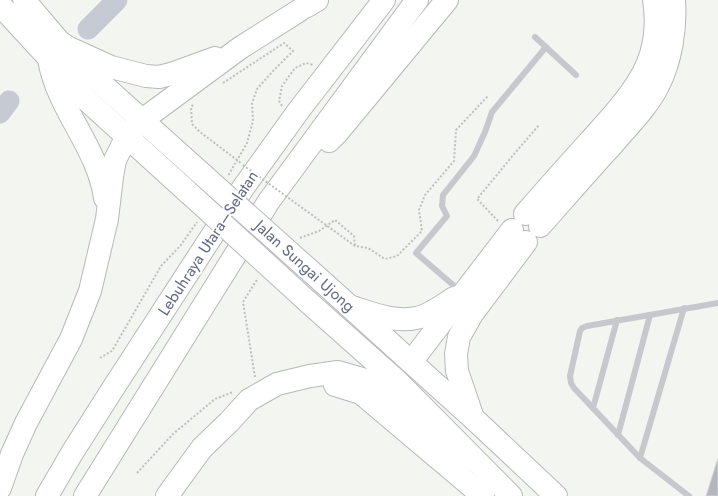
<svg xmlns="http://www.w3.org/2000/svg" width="718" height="496" font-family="Jost,sans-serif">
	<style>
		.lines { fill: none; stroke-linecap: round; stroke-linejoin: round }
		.river { stroke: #c6cad2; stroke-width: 21 }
		.building { fill: #b3b6be; stroke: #d5d6d3 }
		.trunk-casing { stroke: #b7b8bc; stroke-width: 24 }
		.motorway-casing { stroke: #b7b8bc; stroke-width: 24 }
		.path { stroke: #bebec1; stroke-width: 2; stroke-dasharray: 2 2; stroke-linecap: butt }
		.service { stroke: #c7c8cd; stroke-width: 6 }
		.trunk { stroke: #fff; stroke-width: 22 }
		.motorway { stroke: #fff; stroke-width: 22 }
		.trunk-bridge-casing { stroke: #b7b8bc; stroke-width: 24; stroke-linecap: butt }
		.path-bridge { stroke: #bebec1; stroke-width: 2; stroke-dasharray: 2 2; stroke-linecap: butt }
		.trunk-bridge { stroke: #fff; stroke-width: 22 }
		.labels { text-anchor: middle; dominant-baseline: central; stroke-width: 4; stroke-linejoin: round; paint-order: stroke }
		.street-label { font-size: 16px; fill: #636a83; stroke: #fff }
	</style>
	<rect width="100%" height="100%" fill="#f3f5f0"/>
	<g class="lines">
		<g class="river">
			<polyline points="88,29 117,0"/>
			<polyline points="0,113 9,101"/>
		</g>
	</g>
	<polygon class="building" points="718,458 718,496 706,496"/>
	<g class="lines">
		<defs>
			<g id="trunk">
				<polyline points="24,0 75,60 203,175"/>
				<polyline points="0,5 60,70 79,93 190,194"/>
				<polyline points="326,285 411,362 473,418 556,496"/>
				<polyline points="307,301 397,381 511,496"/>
			</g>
			<g id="motorway">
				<polyline points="307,6 317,0"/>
				<polyline points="58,41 69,48 111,67 146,76 159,77 171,74 215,58"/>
				<path d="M49,59C57,109 98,147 105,198"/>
				<polyline points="329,141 337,133 447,0"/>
				<path d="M525,214C546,190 568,165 590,141C611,117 642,86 651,54C656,37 657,18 654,0"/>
				<path d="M540,226C564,199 588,171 613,144C628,126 647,108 658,86C671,61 676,28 674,0"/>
				<path d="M349,306C369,312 393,323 416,318C429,316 443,305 454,298"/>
				<polyline points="411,362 512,230"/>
				<polyline points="335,385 361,393 483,496"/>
				<polyline points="473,418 457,371 456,354 459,337 472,314 526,242"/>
				<polyline points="0,488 12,454 26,423 71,339 90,291 107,219 112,177 115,160 127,136 141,121 240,48 300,10"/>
				<polyline points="47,496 72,453 112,390 243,188 299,110 384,0"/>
				<polyline points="85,496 204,305 269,201 417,0"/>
				<polyline points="167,496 202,448 229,422 249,400 277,384 310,376 338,372 369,381 474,460"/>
			</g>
		</defs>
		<use href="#trunk" class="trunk-casing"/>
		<use href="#motorway" class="motorway-casing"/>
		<g class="path">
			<polyline points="223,83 284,43 293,51 274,70 257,89 252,103 253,121 247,143 228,176"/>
			<polyline points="193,105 191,107 192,124 200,132 241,163"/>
			<polyline points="282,106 279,101 282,86 295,68 306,63 314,65"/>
			<polyline points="308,212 355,246 368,248 385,259 397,256 422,231 419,210 425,195 454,161 456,130 488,96"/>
			<polyline points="498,221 477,199 515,153 539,125"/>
			<polyline points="300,238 319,231 335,220 354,236 355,246"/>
			<polyline points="100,358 112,351 161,266 181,245 197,222"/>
			<polyline points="255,377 243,302 258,278"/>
			<polyline points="137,473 173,434 215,399 233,392"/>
		</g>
		<g class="service">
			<polyline points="535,37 576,75"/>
			<polyline points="460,291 416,253 447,216 442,206 443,195 474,156 485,132 492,112 546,47"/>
			<polyline points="593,408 617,320"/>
			<polyline points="618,435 650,315"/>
			<polyline points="640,458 684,308"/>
			<polyline points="689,496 640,458 574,388 571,383 570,376 580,331 582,328 587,326 718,303"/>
		</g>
		<use href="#trunk" class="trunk"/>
		<use href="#motorway" class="motorway"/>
		<defs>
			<g id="trunk-bridge">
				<polyline points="203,175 326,285"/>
				<polyline points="190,194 307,301"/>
			</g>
		</defs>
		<use href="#trunk-bridge" class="trunk-bridge-casing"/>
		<polyline class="path-bridge" points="243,165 308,212"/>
		<use href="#trunk-bridge" class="trunk-bridge"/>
	</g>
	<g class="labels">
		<g class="street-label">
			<text transform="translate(208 243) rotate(-57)">Lebuhraya Utara–Selatan</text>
			<text transform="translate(305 266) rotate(42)">Jalan Sungai Ujong</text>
		</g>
	</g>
</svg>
